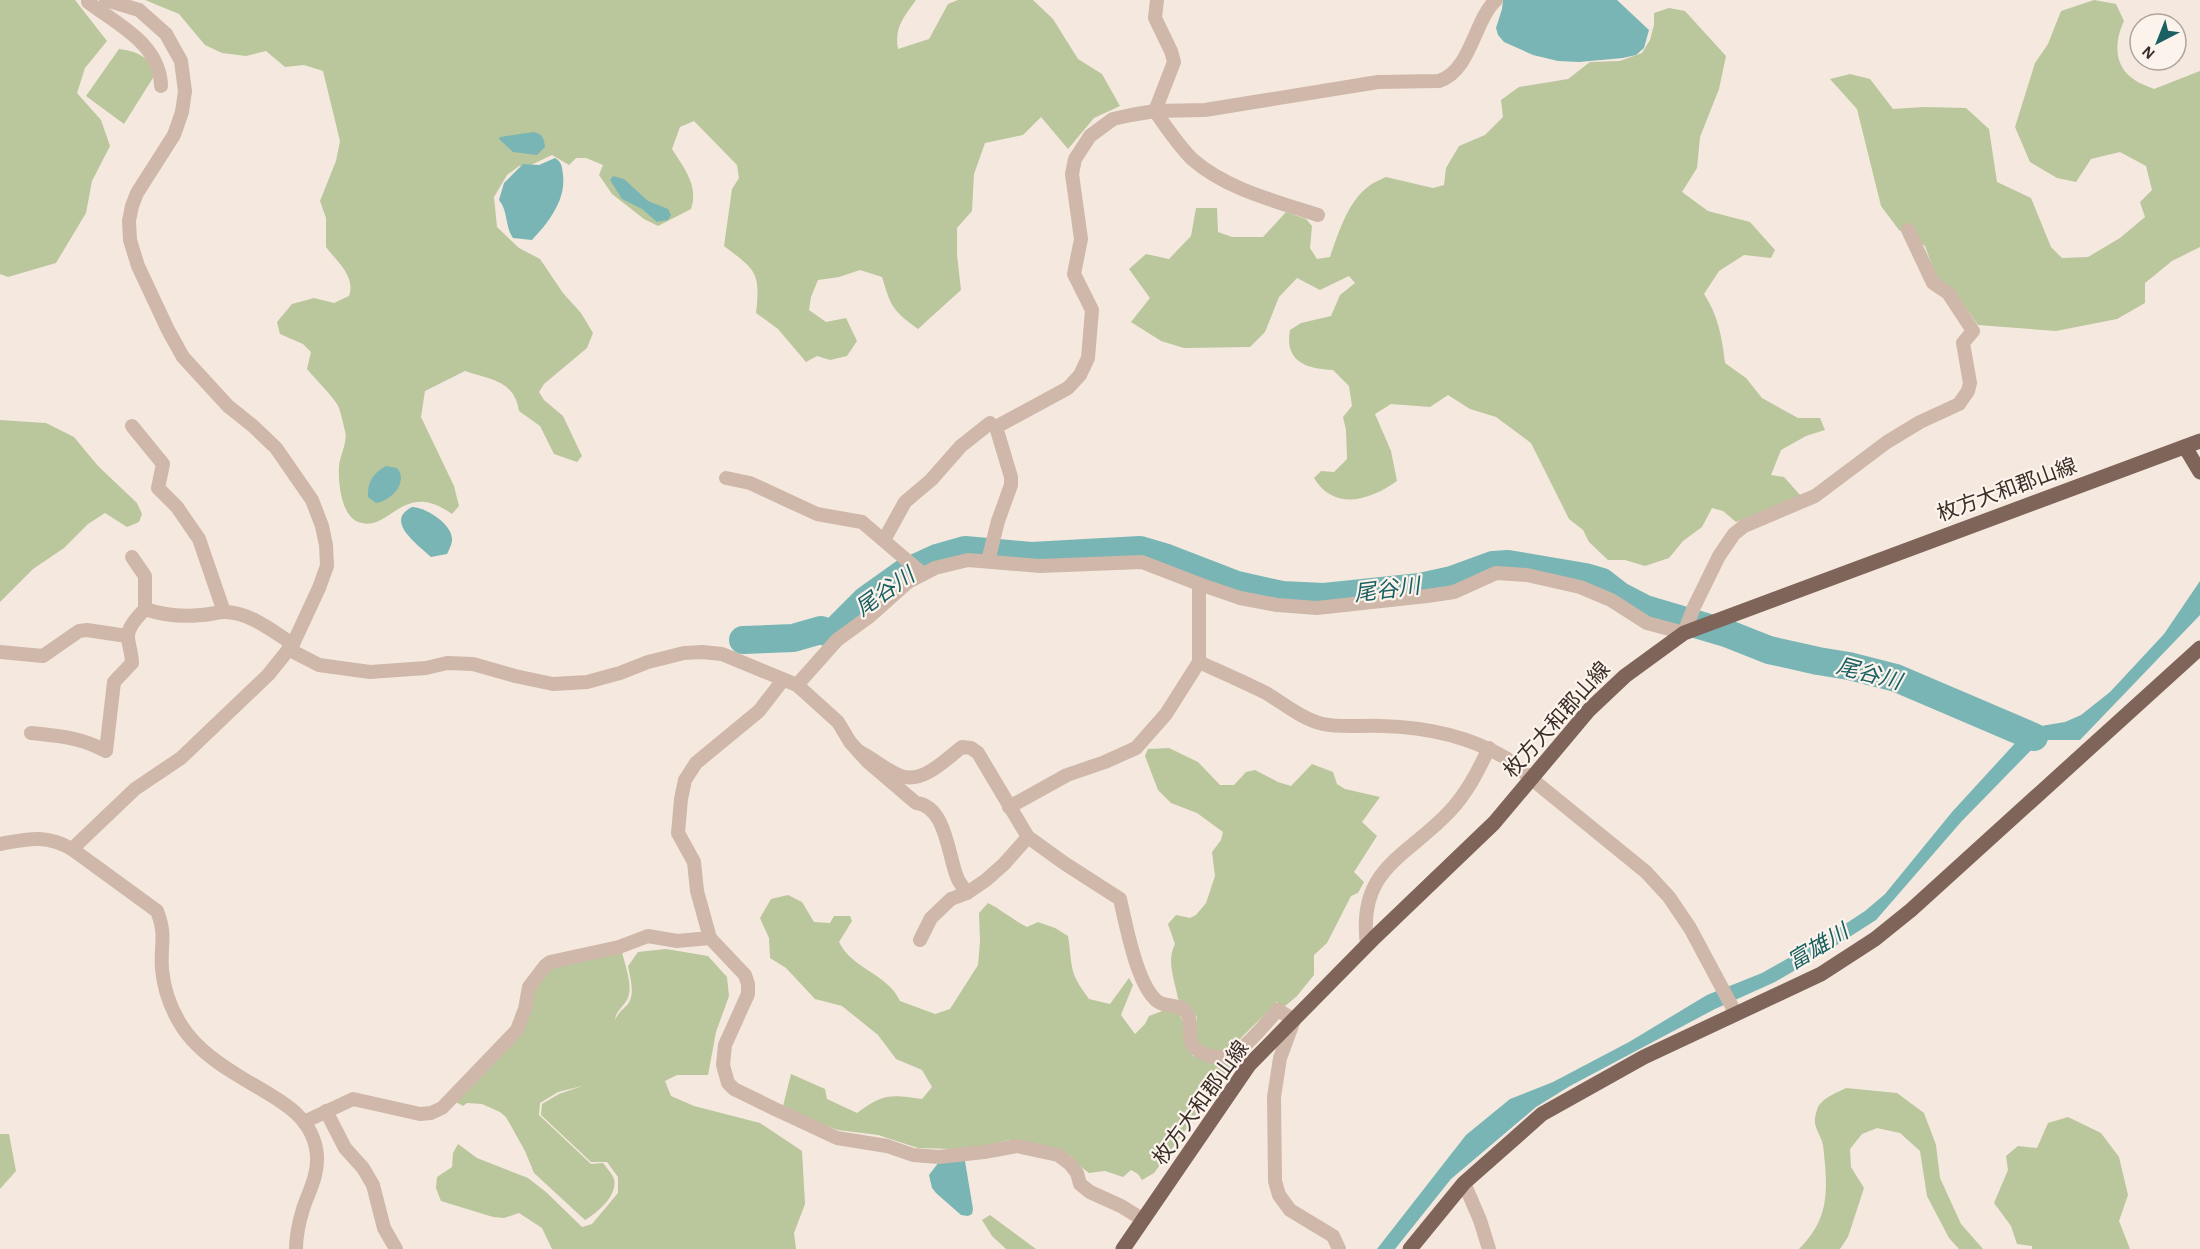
<svg xmlns="http://www.w3.org/2000/svg" width="2200" height="1249" font-family="'Alegreya Sans','Noto Sans JP',sans-serif">
	<style>
		.green { fill: #bac69c }
		.water { fill: #7ab5b5 }
		.lines { fill: none; stroke-linecap: round; stroke-linejoin: round }
		.river { stroke: #7ab5b5; stroke-width: 28 }
		.minor { stroke: #cfb8a9; stroke-width: 14 }
		.primary { stroke: #7f6459; stroke-width: 15 }
		.labels { text-anchor: middle; dominant-baseline: central; stroke-width: 4.5; stroke-linejoin: round; paint-order: stroke }
		.street-label { font-size: 21px; fill: #3b2e29; stroke: #fcf4ec }
		.water-label { font-size: 22px; font-style: italic; fill: #1a6062; stroke: #fcf4ec }
	</style>
	<rect width="100%" height="100%" fill="#f5e9df"/>
	<g class="green">
		<polygon points="0,0 75,0 107,41 85,68 77,93 101,120 110,146 92,181 86,213 56,263 8,277 0,274"/>
		<path d="M145,0H916C904,17 894,27 898,49L929,39L948,4L958,0H1033L1053,19L1078,59L1102,74L1120,106L1094,118L1068,149L1041,117L1023,135L985,143L974,174L972,211L957,228V255L961,290L918,329C893,311 891,307 882,277L860,270L839,277L818,280L811,297L809,310L826,322L846,318L857,341L847,356L830,360L817,356L806,362L778,329L756,313C761,271 755,270 724,246L732,189L739,178L737,165L694,121L680,127L672,149C684,168 699,186 691,209L658,226L644,219L612,194L599,175L603,165L586,158H576L569,165L552,155L531,165L519,166L507,175L494,197L497,227L519,248L540,259L563,293L581,313L593,333L587,348L544,384L539,392L544,400L563,416L582,456L577,462L554,454L540,426L519,411C514,380 491,380 465,371L425,391L421,417L454,486L459,506L452,514C401,477 389,537 356,521C341,513 338,481 339,466C340,455 348,442 345,431C343,423 341,411 337,404C329,392 317,381 307,369L311,352L303,344L280,334L277,322L292,304L314,298L334,303L349,296C356,276 337,262 326,247V218L320,201L336,161L340,141L323,71L304,65L285,67L266,51L246,56L222,53L205,45L179,14Z"/>
		<path d="M2094,0L2116,4L2124,21C2115,40 2113,64 2132,78C2138,83 2147,86 2154,89L2200,71V247L2172,261L2145,283V303L2117,319L2056,331L1978,325L1954,291L1937,279L1925,246L1899,230L1881,206L1857,109L1830,79L1850,74L1870,79L1893,109L1924,107L1966,108L1989,129L1997,182L2031,198L2051,247L2062,258L2088,257L2120,238L2145,217L2140,202L2152,190L2146,166L2120,152L2091,159L2076,182L2057,178L2030,162L2015,127L2035,63L2048,44L2061,11Z"/>
		<path d="M1669,8L1685,11L1726,56L1719,89L1700,137L1697,168L1682,192L1708,211L1750,222L1775,250L1771,258L1744,255L1719,271L1704,294C1718,315 1722,337 1725,363L1746,378L1762,398L1798,418H1820L1825,430L1806,436L1781,450L1771,475L1784,477L1801,496L1736,522L1723,511L1712,508L1702,527L1683,541L1669,558L1645,566L1625,560H1608L1589,542L1583,530L1569,519L1531,443L1496,417L1470,409L1448,395L1430,407L1391,404L1375,414L1391,451L1397,481C1370,500 1335,512 1314,478L1321,471L1334,472L1347,459L1346,430L1343,417L1352,406L1349,386L1333,370C1307,369 1284,362 1290,330L1301,323L1331,316L1340,295L1355,283L1349,276L1320,290L1297,278L1279,297L1265,332L1250,347L1184,348L1161,341L1131,322L1150,298L1129,269L1146,254L1169,259L1191,236L1196,208H1217L1218,232L1232,237H1263L1286,212L1306,219L1312,226L1310,248L1317,259L1330,257C1338,234 1348,201 1369,186C1374,182 1380,180 1386,177L1433,188L1444,185L1446,168L1459,146L1485,135L1503,117L1501,100L1519,87L1568,79L1590,62L1620,61L1642,53L1650,40L1654,25V13Z"/>
		<path d="M119,49C136,51 148,56 156,73L124,124L86,96Z"/>
		<polygon points="0,420 46,423 74,437 98,466 137,503 142,514 139,522 127,527 105,513 88,524 64,548 33,569 0,602"/>
		<path d="M1169,748L1198,762L1220,785H1234L1246,772L1255,770L1278,782L1291,786L1312,764L1333,772L1337,784L1345,789L1380,797L1362,822L1377,836L1354,872L1364,882L1358,893L1351,896L1327,943L1314,955V975L1297,996L1284,1007L1277,1002L1232,1047C1220,1054 1212,1051 1200,1046L1195,1034L1197,1017L1187,1005L1178,999C1175,980 1166,962 1175,944L1168,924L1176,915L1190,918L1196,915L1206,903L1215,876L1212,852L1221,840L1223,832L1197,813L1171,803L1158,790L1145,756L1148,749Z"/>
		<path d="M788,895L802,902L814,922L830,923L834,916H850L852,921L839,942C852,969 888,974 900,1001L935,1014L950,1009L978,965L980,942L979,913L988,903C1002,910 1013,920 1027,927L1038,922L1055,928L1068,936C1070,947 1070,957 1072,967C1074,979 1082,989 1089,999L1110,1004L1129,978L1133,985L1121,1015L1135,1034L1145,1024L1149,1016L1165,1010L1178,1012L1185,1026L1186,1045L1193,1056L1233,1065L1154,1173L1142,1180L1138,1174L1131,1170L1123,1177L1105,1171L1089,1173L1080,1166L1071,1156L1040,1144L1009,1140L984,1146L953,1149L918,1148L878,1135L838,1130L805,1118L783,1106L791,1074L825,1089L827,1099L857,1113C882,1094 890,1094 922,1099L932,1087L922,1070L896,1059L878,1035L842,1006L815,999L786,968L770,958L769,938L760,918L771,899Z"/>
		<path d="M666,949L708,956L727,977L729,996L716,1032L708,1075H677L665,1081L671,1096L694,1106L760,1123L802,1151L805,1204L794,1233L796,1249H552L542,1228L519,1213L504,1218L493,1217L441,1201L436,1188L437,1177L452,1167L453,1153L458,1144L477,1158L528,1178L546,1192L582,1227L592,1224L618,1193V1177L607,1162H591L541,1115L542,1104L559,1094L582,1086L558,1092L540,1103L539,1115L591,1164L603,1163C607,1168 612,1174 614,1179C618,1196 597,1213 585,1220L534,1173L525,1151L506,1117L500,1112L482,1104L467,1103L463,1106L456,1102L486,1068L534,994L538,982L552,968L622,952C625,966 634,987 627,1000C622,1008 616,1011 615,1020C618,1013 622,1010 627,1005C636,995 630,978 628,966L638,952Z"/>
		<path d="M1846,1088L1897,1093L1924,1113L1936,1145L1940,1178L1961,1224L1983,1249H1959L1949,1238L1927,1196L1920,1151L1900,1133L1877,1128L1862,1134L1850,1149L1851,1167L1864,1188L1848,1237L1840,1249H1799C1825,1223 1828,1200 1825,1164C1824,1157 1824,1148 1822,1141C1817,1128 1812,1125 1817,1110C1820,1099 1836,1093 1846,1088Z"/>
		<polygon points="2068,1117 2101,1133 2119,1157 2128,1195 2119,1221 2130,1249 2032,1249 2032,1246 2017,1244 2011,1226 1994,1203 2008,1170 2006,1156 2018,1146 2037,1148 2048,1123"/>
		<polygon points="0,1134 9,1134 16,1171 0,1189"/>
		<polygon points="990,1215 1036,1249 1006,1249 992,1236 982,1220"/>
	</g>
	<g class="water">
		<polygon points="1503,0 1617,0 1649,30 1644,48 1636,55 1623,58 1579,62 1558,61 1533,55 1504,42 1498,35 1496,28 1502,9"/>
		<path d="M534,132C543,134 544,139 545,147L537,155L513,152L499,139L500,137Z"/>
		<path d="M555,158C562,162 562,167 563,175C566,200 549,222 532,240L513,238C505,227 508,210 499,200L504,183L523,164L539,165Z"/>
		<polygon points="613,176 624,179 648,201 668,209 671,215 668,220 657,222 642,209 622,199 610,180"/>
		<path d="M386,466L397,468C409,482 391,501 376,503L368,497C367,482 373,473 386,466Z"/>
		<path d="M412,507C425,507 453,524 452,540C452,544 449,550 447,554L431,557C417,544 384,521 412,507Z"/>
		<polygon points="2200,581 2200,615 2080,740 2041,740 1961,822 1876,920 1818,957 1775,982 1715,1009 1570,1086 1536,1107 1451,1179 1395,1249 1377,1249 1466,1135 1510,1099 1553,1082 1629,1042 1707,995 1762,973 1827,936 1865,911 1885,894 1952,812 2029,728 2065,722 2081,715 2110,692 2164,634"/>
		<polygon points="965,1161 973,1209 972,1214 968,1216 961,1215 936,1193 932,1188 929,1175 939,1162"/>
	</g>
	<g class="lines">
		<polyline class="river" points="743,640 793,638 821,630 832,634 866,600 904,573 937,558 965,550 1031,556 1140,550 1167,558 1237,585 1282,595 1324,597 1420,587 1452,580 1493,565 1508,564 1585,577 1602,582 1620,596 1645,609 1726,633 1769,650 1818,661 1849,666 1896,678 2034,737"/>
		<g class="minor">
			<path d="M88,0V2C118,25 160,44 161,86"/>
			<path d="M106,0L139,10L166,34L181,61L185,91L182,112L174,135L137,193L132,206L129,221L130,240L138,266L168,330L183,357L228,406L253,426L276,448L312,500L322,526L326,545L327,566L319,588L293,644L268,675L181,758L135,789L72,849L157,911C167,936 160,945 162,969C164,991 171,1010 183,1028C195,1046 216,1062 234,1073C267,1095 314,1110 317,1156C318,1176 309,1191 303,1209C299,1222 296,1235 296,1249"/>
			<path d="M1157,0L1155,18L1171,51L1174,62L1155,111C1166,127 1178,145 1192,159C1226,189 1275,201 1318,215"/>
			<polyline points="132,426 163,464 158,488 177,507 199,539 224,612"/>
			<polyline points="726,478 750,483 817,514 862,522 923,574"/>
			<polyline points="884,540 905,502 931,480 961,446 990,423"/>
			<polyline points="132,557 145,576 145,609"/>
			<path d="M988,561L998,521L1011,485V477L996,427L1068,388L1080,375L1088,358L1092,310L1074,274L1081,239L1072,174L1075,159L1090,136L1113,119L1131,115L1155,111L1205,110L1378,82L1439,81C1471,71 1474,20 1496,0"/>
			<path d="M288,649L319,665L370,672L426,668L447,663L473,664L515,676L553,684L587,682L620,673L648,662L684,653L702,652L722,654L797,685L838,722L850,742L868,762L916,803C946,806 948,855 957,877C959,883 964,888 967,893"/>
			<polyline points="0,652 43,656 79,631 87,630 127,636"/>
			<polyline points="783,680 759,711 696,763 685,780 681,799 678,833 694,862 697,891 710,938 745,975 748,984 748,994 725,1045 723,1065 728,1083 734,1089 777,1110 837,1138 887,1146 913,1155 939,1157 984,1152 1017,1146 1058,1155 1070,1164 1077,1173 1080,1184 1090,1192 1121,1206 1142,1219"/>
			<polyline points="797,685 837,640 870,616 908,582 935,568 968,560 1040,566 1142,562 1199,584"/>
			<path d="M31,733C59,736 80,737 106,751L114,682L132,663C132,654 129,647 128,638C127,627 138,617 145,609C163,615 183,617 201,615C209,615 217,612 225,612C249,612 272,631 293,644"/>
			<path d="M860,752C874,759 887,771 901,776C923,784 946,759 962,747L971,748L978,753L1028,837L1064,863L1120,899C1126,925 1136,979 1154,998C1162,1009 1178,1002 1186,1012C1194,1021 1186,1037 1194,1047C1197,1051 1205,1054 1210,1056C1238,1064 1260,1028 1278,1010L1294,1020L1280,1058L1274,1097L1275,1181L1279,1195L1290,1210L1333,1236L1339,1249"/>
			<polyline points="1009,807 1067,775 1105,762 1136,748 1166,714 1199,662"/>
			<path d="M0,844C28,839 45,834 72,849"/>
			<polyline points="920,940 931,918 951,899 967,893 986,880 1004,864 1028,837"/>
			<path d="M1367,945C1357,868 1406,858 1450,811C1467,793 1478,771 1489,748"/>
			<path d="M1736,1014L1690,928L1669,897L1646,872L1506,758C1468,736 1426,727 1382,726C1363,725 1341,728 1323,724C1302,719 1283,703 1266,693C1244,682 1221,672 1199,662V584L1240,598L1277,605L1317,608L1427,596L1454,592L1496,573L1527,575L1580,587L1611,600L1647,623L1684,633L1694,607L1719,556L1734,534L1744,526L1815,496L1887,442L1920,422L1959,404L1968,391L1970,383L1963,343L1973,331L1948,293L1933,283L1908,230"/>
			<polyline points="326,1111 345,1148 363,1168 373,1185 384,1228 396,1249"/>
			<polyline points="304,1122 353,1099 420,1114 431,1113 442,1108 517,1030 525,1009 529,987 545,966 550,962 619,947 648,936 677,941 710,938"/>
			<polyline points="1464,1183 1480,1220 1489,1249"/>
		</g>
		<g class="primary">
			<polyline points="2185,447 2200,472"/>
			<polyline points="1123,1249 1249,1065 1375,937 1494,823 1589,710 1625,676 1684,633 2200,441"/>
			<polyline points="1410,1249 1464,1183 1542,1114 1644,1057 1821,974 1875,939 1911,910 2200,648"/>
		</g>
	</g>
	<g class="labels">
		<g class="street-label">
			<text transform="translate(2007 490) rotate(-20)">枚方大和郡山線</text>
			<text transform="translate(1557 720) rotate(-48)">枚方大和郡山線</text>
			<text transform="translate(1201 1103) rotate(-54)">枚方大和郡山線</text>
		</g>
		<g class="water-label">
			<text transform="translate(1387 590) rotate(-7)">尾谷川</text>
			<text transform="translate(885 592) rotate(-35)">尾谷川</text>
			<text transform="translate(1869 674) rotate(15)">尾谷川</text>
			<text transform="translate(1818 947) rotate(-31)">富雄川</text>
		</g>
	</g>
	<g transform="translate(2158 42) rotate(222)"><circle r="28" fill="#fcf4ec" stroke="#afa59e" stroke-width="1.5"/>
	<path d="M0-4.5L10 22L0 15L-10 22Z" fill="#1a6062"/>
	<text y="-9" font-size="16" font-weight="bold" text-anchor="middle" fill="#3b2e29">N</text>
	</g>
</svg>
